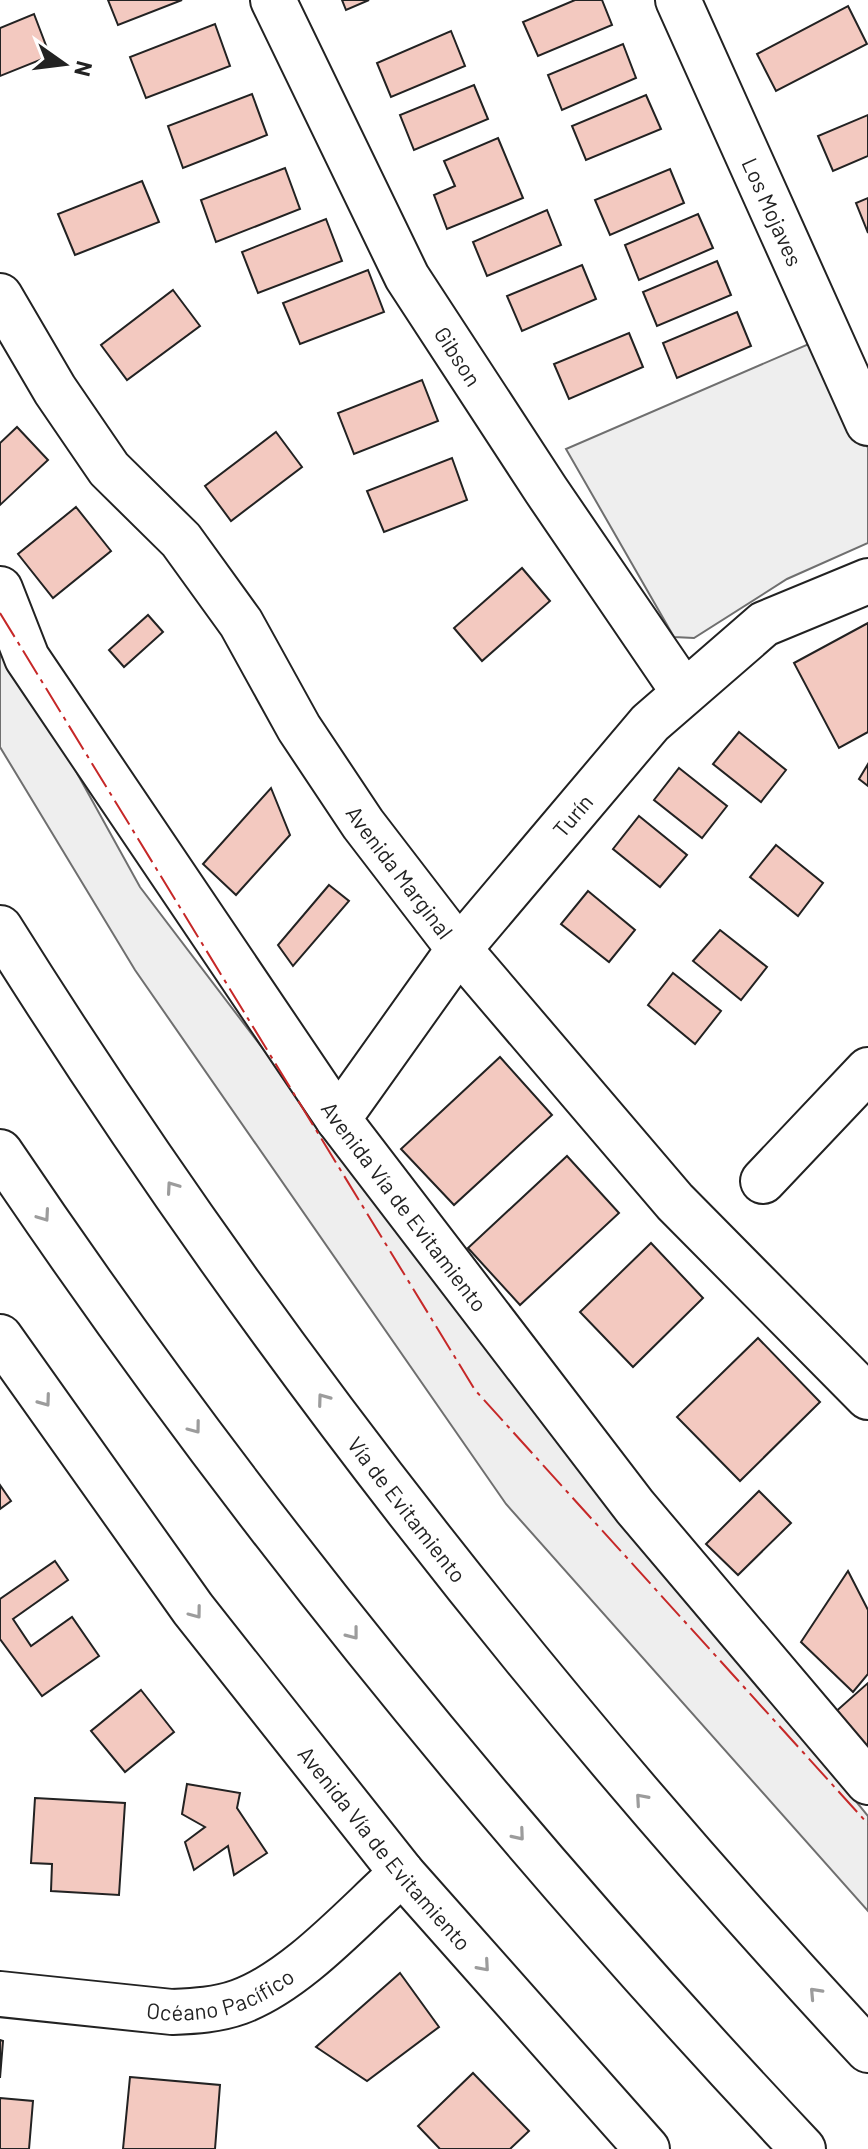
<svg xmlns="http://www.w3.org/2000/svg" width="868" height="2149" font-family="Barlow,sans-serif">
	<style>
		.green { fill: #eee; stroke: #6f6f6f; stroke-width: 2 }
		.building { fill: #f3c9c0; stroke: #222; stroke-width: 2 }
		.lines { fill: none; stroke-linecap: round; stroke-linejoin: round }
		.street-casing { stroke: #222; stroke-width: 48 }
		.secondary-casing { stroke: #222; stroke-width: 48 }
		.highway-casing { stroke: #222; stroke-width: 48 }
		.street { stroke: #fff; stroke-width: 44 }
		.secondary { stroke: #fff; stroke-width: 44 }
		.highway { stroke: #fff; stroke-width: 44 }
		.power { stroke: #c62828; stroke-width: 2; stroke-dasharray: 28 6 4 6; stroke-linecap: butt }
		.oneway { stroke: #9c9c9c }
		.labels { text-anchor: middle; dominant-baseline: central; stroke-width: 6; stroke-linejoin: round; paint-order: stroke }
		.street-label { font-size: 22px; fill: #222; stroke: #fff }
	</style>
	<rect width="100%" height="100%" fill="#fff"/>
	<g class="green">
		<polygon points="818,340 868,448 868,543 787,579 694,638 674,637 566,449"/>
		<polygon points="0,634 140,887 552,1429 868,1816 868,1911 506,1504 135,970 0,747"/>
	</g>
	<g class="building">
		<polygon points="108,0 182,0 118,25"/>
		<polygon points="342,0 369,0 346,10"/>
		<polygon points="575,0 602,0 612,25 538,56 523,22"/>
		<polygon points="848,6 867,44 776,91 757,54"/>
		<polygon points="34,14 50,56 0,76 0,28"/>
		<polygon points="215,24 230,66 146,98 130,57"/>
		<polygon points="451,31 465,66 391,97 377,63"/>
		<polygon points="623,44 636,78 562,110 548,75"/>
		<polygon points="474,85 488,119 414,150 400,115"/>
		<polygon points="252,94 267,135 183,168 168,126"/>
		<polygon points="646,95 661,129 586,160 572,126"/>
		<polygon points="868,115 868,156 833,171 818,136"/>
		<polygon points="498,138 523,198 447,229 434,195 455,186 444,161"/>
		<polygon points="285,168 300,209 216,242 201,200"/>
		<polygon points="670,169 684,203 610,235 595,200"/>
		<polygon points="142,181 159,222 75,255 58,214"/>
		<polygon points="868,198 868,233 856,203"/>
		<polygon points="547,210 561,245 487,276 473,242"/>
		<polygon points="698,214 713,248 639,280 625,245"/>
		<polygon points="326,219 342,261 258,293 242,252"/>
		<polygon points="717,261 731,295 657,326 643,292"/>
		<polygon points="582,265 596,299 522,331 507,296"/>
		<polygon points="368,270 384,312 300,344 283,303"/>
		<polygon points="173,290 200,326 127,380 101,345"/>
		<polygon points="737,312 751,346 677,378 663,343"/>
		<polygon points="629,333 643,367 569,399 554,364"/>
		<polygon points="422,380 438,421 354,454 338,413"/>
		<polygon points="17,427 48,460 0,505 0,443"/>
		<polygon points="276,432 302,467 231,521 205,486"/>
		<polygon points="452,458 467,500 384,532 367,491"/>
		<polygon points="76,507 111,551 53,598 18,554"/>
		<polygon points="522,568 550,601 482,661 454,628"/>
		<polygon points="148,615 163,632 124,667 109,650"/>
		<polygon points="868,623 868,732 839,748 794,663"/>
		<polygon points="739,732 786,770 761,802 713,764"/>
		<polygon points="868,764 868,786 859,779"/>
		<polygon points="679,768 727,806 702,838 654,800"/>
		<polygon points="271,788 290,835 236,895 203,864"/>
		<polygon points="639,816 687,855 660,887 613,849"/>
		<polygon points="776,845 823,883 798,916 750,877"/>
		<polygon points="329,885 349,901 293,966 278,945"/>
		<polygon points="588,891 635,930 609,962 561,924"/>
		<polygon points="720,930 767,967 741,1000 693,961"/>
		<polygon points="673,973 721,1011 695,1044 648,1005"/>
		<polygon points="500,1057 552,1115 454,1205 401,1149"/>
		<polygon points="567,1156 619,1213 520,1305 468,1248"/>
		<polygon points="651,1243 703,1298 633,1367 580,1312"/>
		<polygon points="758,1338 820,1402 740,1481 677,1417"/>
		<polygon points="0,1485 11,1501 0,1509"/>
		<polygon points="759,1491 791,1523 738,1575 706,1544"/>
		<polygon points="55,1561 68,1580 13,1619 31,1646 72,1617 99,1656 42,1696 0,1639 0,1599"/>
		<polygon points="848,1571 868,1610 868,1674 853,1692 801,1642"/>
		<polygon points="868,1683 868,1754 833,1714"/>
		<polygon points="141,1690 174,1732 125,1772 91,1731"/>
		<polygon points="187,1784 240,1793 237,1808 267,1853 234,1875 228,1846 194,1870 185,1842 205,1827 182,1814"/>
		<polygon points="35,1798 125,1803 119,1895 51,1891 52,1864 31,1863"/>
		<polygon points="400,1973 439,2027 367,2081 316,2047"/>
		<polygon points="0,2040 3,2041 0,2078"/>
		<polygon points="473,2073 529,2131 510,2149 440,2149 418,2126"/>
		<polygon points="130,2077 220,2085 215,2149 123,2149"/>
		<polygon points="0,2098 33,2101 29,2149 0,2149"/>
	</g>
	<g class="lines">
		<defs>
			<g id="street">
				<path id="s1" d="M273,0L407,277L546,490L683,691"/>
				<path id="s2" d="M678,0L868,423"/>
				<path id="s3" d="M0,296L55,390L109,469L181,540L241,623L299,728L363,824L459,949L675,1202L868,1397"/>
				<path id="s4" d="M0,589L27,658L338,1119L635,1507L868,1782"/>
				<path id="s5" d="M338,1119L459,949L650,723L764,624L868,581"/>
				<polyline points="763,1181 868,1070"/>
				<path id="s6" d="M0,1994L172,2012C194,2011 217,2010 239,2002C297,1981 355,1915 402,1873"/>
			</g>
			<g id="secondary">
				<path id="s7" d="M0,1337L193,1609L402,1873L647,2149"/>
			</g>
			<g id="highway">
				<path id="s8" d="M0,928C252,1330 545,1703 868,2050"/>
				<path d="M0,1152C239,1507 510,1838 803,2149"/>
			</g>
		</defs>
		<use href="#street" class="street-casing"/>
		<use href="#secondary" class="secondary-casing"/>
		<use href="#highway" class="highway-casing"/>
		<use href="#street" class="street"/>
		<use href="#secondary" class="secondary"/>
		<use href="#highway" class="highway"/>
		<polyline class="power" points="0,613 475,1390 868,1824"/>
	</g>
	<defs><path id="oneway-chevron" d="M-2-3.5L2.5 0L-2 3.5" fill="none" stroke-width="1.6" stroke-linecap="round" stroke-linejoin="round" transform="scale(2)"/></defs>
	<g class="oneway">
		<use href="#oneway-chevron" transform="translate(172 1187) rotate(-125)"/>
		<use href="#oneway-chevron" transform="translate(44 1216) rotate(55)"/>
		<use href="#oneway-chevron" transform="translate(323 1399) rotate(-126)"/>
		<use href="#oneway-chevron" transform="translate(45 1401) rotate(54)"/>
		<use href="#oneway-chevron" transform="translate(195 1428) rotate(53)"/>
		<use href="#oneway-chevron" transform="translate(196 1613) rotate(53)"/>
		<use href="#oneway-chevron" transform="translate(353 1634) rotate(52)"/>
		<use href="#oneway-chevron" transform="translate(641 1799) rotate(-131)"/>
		<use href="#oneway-chevron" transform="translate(519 1835) rotate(50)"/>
		<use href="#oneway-chevron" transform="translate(484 1966) rotate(49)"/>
		<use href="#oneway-chevron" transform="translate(815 1993) rotate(-133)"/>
	</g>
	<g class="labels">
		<g class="street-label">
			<text stroke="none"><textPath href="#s2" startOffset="232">Los Mojaves</textPath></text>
			<text stroke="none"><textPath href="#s1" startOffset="402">Gibson</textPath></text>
			<text stroke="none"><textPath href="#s5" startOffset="384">Turín</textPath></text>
			<text stroke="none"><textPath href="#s3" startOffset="704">Avenida Marginal</textPath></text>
			<text stroke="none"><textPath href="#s4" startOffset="740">Avenida Vía de Evitamiento</textPath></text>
			<text stroke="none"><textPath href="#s8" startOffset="710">Vía de Evitamiento</textPath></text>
			<text stroke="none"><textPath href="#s7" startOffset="640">Avenida Vía de Evitamiento</textPath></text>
			<text stroke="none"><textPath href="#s6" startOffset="224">Océano Pacífico</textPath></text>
		</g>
	</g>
	<g transform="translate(64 64) rotate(104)" stroke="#ffffff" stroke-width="6" paint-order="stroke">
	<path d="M0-6L14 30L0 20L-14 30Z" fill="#222222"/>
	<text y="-12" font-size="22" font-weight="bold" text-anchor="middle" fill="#222222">N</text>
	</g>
</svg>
